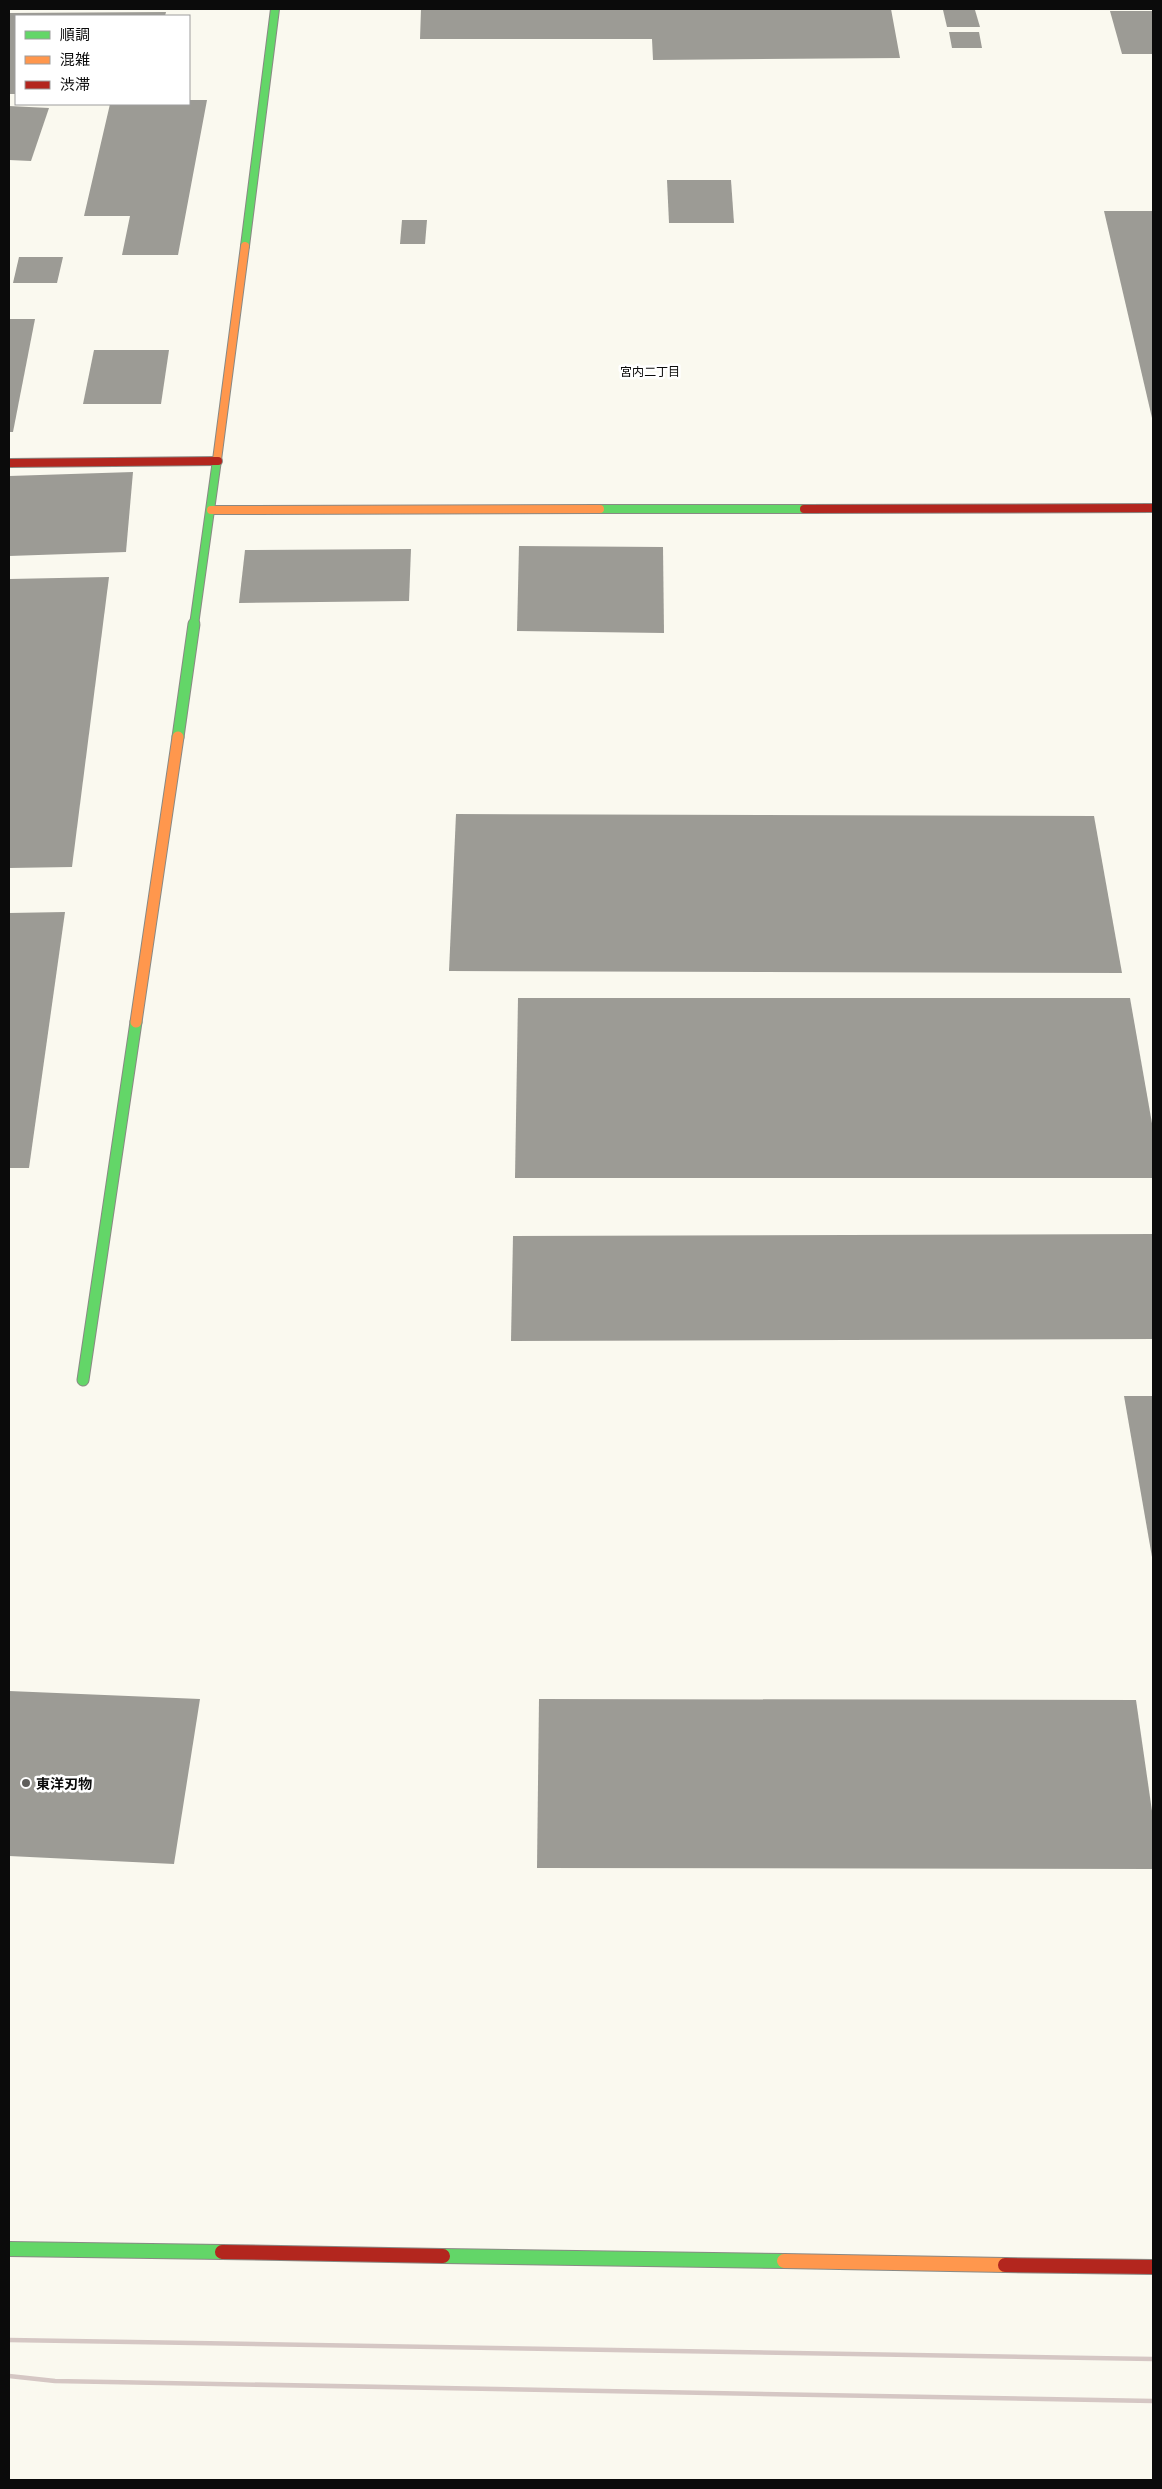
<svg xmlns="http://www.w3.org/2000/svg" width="1162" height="2489" font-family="'Noto Serif','Noto Sans JP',serif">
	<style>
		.building { fill: #9c9b95 }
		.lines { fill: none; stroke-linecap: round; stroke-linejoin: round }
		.fast-far2-casing { stroke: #898984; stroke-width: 10 }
		.fast-far1-casing { stroke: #898984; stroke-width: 13 }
		.fast-casing { stroke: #898984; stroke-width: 16 }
		.slow-far2-casing { stroke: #898984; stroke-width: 10 }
		.slow-far1-casing { stroke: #898984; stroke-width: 13 }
		.slow-casing { stroke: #898984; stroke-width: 16 }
		.jam-far1-casing { stroke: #898984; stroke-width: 10 }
		.jam-casing { stroke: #898984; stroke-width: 16 }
		.fast-far2 { stroke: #63d668; stroke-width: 8 }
		.fast-far1 { stroke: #63d668; stroke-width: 11 }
		.fast { stroke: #63d668; stroke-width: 14 }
		.slow-far2 { stroke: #ff974d; stroke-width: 8 }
		.slow-far1 { stroke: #ff974d; stroke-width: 11 }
		.slow { stroke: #ff974d; stroke-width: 14 }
		.jam-far1 { stroke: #b3261e; stroke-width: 8 }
		.jam { stroke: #b3261e; stroke-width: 14 }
		.rail { stroke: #d5c7c4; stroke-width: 4.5 }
		.poi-dot { fill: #5f5e5b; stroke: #fff; stroke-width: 2 }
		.labels { text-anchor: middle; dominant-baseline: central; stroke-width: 5; stroke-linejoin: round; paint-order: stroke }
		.far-neighbourhood-label { font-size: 12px; fill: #0b0b0b; stroke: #fff }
		.poi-label { font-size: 14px; font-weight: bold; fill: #0b0b0b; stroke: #fff; text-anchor: start }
	</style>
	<rect width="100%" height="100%" fill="#faf9ef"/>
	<g class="building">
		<polygon points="421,9 891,9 900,58 653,60 652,39 420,39"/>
		<polygon points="943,10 975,10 980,27 947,27"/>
		<polygon points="1110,11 1153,11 1153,54 1122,54"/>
		<polygon points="166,12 165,16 16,16 16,94 9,94 9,13"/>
		<polygon points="949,32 979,32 982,48 952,48"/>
		<polygon points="189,100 207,100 178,255 122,255 130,216 84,216 110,104 189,104"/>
		<polygon points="9,106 49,108 31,161 9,160"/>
		<polygon points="667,180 731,180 734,223 669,223"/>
		<polygon points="1104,211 1153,211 1153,418 1152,418"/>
		<polygon points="402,220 427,220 425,244 400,244"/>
		<polygon points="19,257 63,257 57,283 13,283"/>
		<polygon points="9,319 35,319 13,432 9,432"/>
		<polygon points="94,350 169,350 161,404 83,404"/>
		<polygon points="133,472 126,552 9,556 9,476"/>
		<polygon points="519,546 663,547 664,633 517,631"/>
		<polygon points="411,549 409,601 239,603 245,550"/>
		<polygon points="109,577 72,867 9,868 9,579"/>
		<polygon points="456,814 1094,816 1122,973 449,971"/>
		<polygon points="65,912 29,1168 9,1168 9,913"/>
		<polygon points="518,998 1130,998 1153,1129 1153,1178 515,1178"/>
		<polygon points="1153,1234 1153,1339 511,1341 513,1236"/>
		<polygon points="1124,1396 1153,1396 1153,1557 1152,1557"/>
		<polygon points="9,1691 200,1699 174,1864 9,1856"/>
		<polygon points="539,1699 1136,1700 1153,1818 1153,1869 537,1868"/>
	</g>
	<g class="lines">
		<defs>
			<g id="fast-far2">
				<polyline points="245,246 275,9"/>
				<polyline points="600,509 804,509"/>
				<polyline points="194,625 217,460"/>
			</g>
			<g id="fast-far1">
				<polyline points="178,737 194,624"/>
				<polyline points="83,1380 136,1022"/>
			</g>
			<g id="fast">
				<polyline points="9,2249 222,2252"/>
				<polyline points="443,2256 784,2261"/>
			</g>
			<g id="slow-far2">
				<polyline points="217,460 245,246"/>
				<polyline points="211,510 600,509"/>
			</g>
			<polyline id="slow-far1" points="136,1022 178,737"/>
			<polyline id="slow" points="784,2261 1005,2265"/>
			<g id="jam-far1">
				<polyline points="9,463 218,461"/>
				<polyline points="804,509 1153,508"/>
			</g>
			<g id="jam">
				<polyline points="222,2252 443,2256"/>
				<polyline points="1005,2265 1153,2267"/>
			</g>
		</defs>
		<use href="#fast-far2" class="fast-far2-casing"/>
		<use href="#fast-far1" class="fast-far1-casing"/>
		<use href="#fast" class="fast-casing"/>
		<use href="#slow-far2" class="slow-far2-casing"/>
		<use href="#slow-far1" class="slow-far1-casing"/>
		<use href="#slow" class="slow-casing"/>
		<use href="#jam-far1" class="jam-far1-casing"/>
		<use href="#jam" class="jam-casing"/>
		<use href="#fast-far2" class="fast-far2"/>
		<use href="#fast-far1" class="fast-far1"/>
		<use href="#fast" class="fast"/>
		<use href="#slow-far2" class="slow-far2"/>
		<use href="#slow-far1" class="slow-far1"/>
		<use href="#slow" class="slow"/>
		<use href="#jam-far1" class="jam-far1"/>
		<use href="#jam" class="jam"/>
		<g class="rail">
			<polyline points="9,2340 1153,2359"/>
			<polyline points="9,2376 55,2381 1153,2401"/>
		</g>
	</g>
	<circle class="poi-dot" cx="26" cy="1783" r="5"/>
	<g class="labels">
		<g class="far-neighbourhood-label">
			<text x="650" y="371">宮内二丁目</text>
		</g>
		<g class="poi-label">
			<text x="36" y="1783">東洋刃物</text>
		</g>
	</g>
	<rect width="1162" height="2489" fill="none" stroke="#0b0b0b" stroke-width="20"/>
	<rect x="15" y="15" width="175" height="90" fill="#ffffff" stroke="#9d9d9d"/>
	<rect x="25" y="31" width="25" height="8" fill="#63d668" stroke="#9d9d9d"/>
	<text x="60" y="40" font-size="15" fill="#0b0b0b">順調</text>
	<rect x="25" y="56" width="25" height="8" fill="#ff974d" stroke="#9d9d9d"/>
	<text x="60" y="65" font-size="15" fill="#0b0b0b">混雑</text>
	<rect x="25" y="81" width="25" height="8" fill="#b3261e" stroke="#9d9d9d"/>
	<text x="60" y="90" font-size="15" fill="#0b0b0b">渋滞</text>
</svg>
